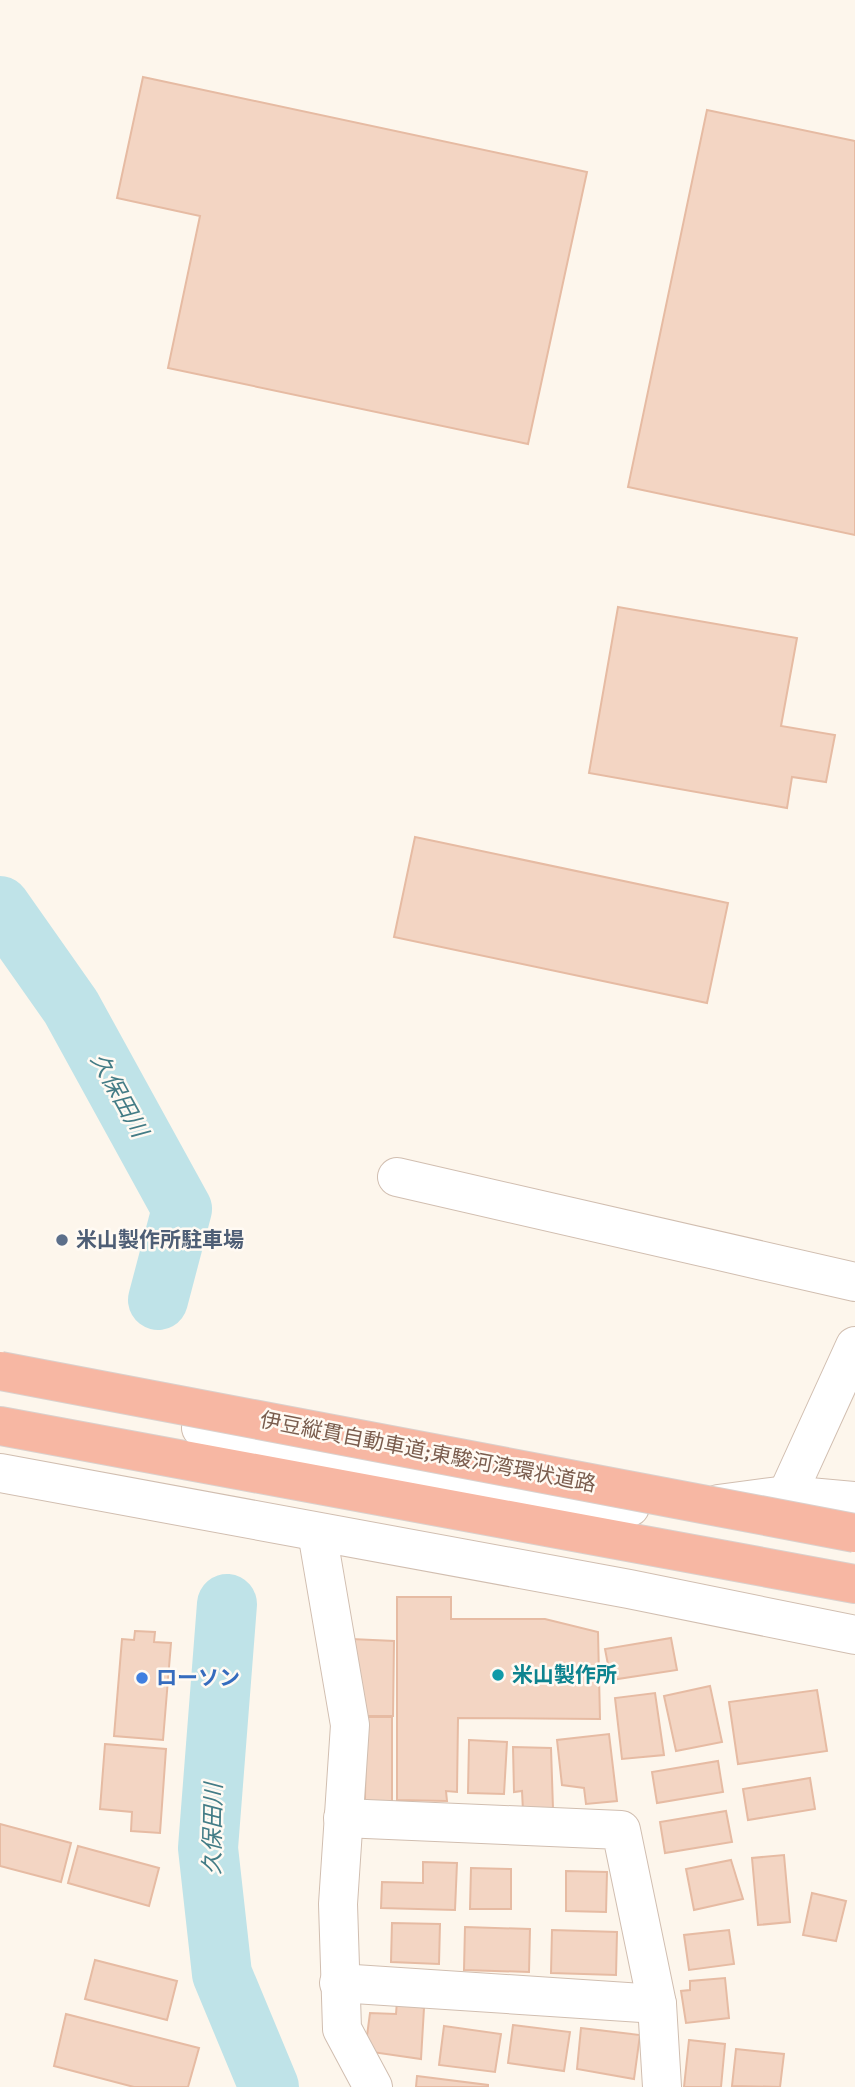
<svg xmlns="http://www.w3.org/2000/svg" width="855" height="2087" font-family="Signika,'Noto Sans JP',sans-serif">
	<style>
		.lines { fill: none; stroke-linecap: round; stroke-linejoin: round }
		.river { stroke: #bfe3e8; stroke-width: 60 }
		.building { fill: #f3d5c3; stroke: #e6bba3; stroke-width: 2 }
		.minor-casing { stroke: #d1beb0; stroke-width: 40 }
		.highway-casing { stroke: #dad1cd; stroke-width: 40 }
		.minor { stroke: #fff; stroke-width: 38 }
		.highway { stroke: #f7b7a3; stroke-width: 38 }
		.highway-bridge-casing { stroke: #dad1cd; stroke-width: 40; stroke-linecap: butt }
		.highway-bridge { stroke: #f7b7a3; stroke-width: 38 }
		.service-dot { fill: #5c6f8a; stroke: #fffaf3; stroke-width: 2.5 }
		.culture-dot { fill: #0f9aa8; stroke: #fffaf3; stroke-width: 2.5 }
		.shop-dot { fill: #3f7fe0; stroke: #fffaf3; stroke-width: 2.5 }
		.labels { text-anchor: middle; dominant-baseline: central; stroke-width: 5; stroke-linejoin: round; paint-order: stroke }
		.service-label { font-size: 21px; font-weight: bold; fill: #4e5e75; stroke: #fffaf3; text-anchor: start }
		.street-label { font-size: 21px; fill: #7a5c4d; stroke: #fffaf3 }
		.culture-label { font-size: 21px; font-weight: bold; fill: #0d838f; stroke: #fffaf3; text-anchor: start }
		.shop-label { font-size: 21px; font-weight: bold; fill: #366cbe; stroke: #fffaf3; text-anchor: start }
		.water-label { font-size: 23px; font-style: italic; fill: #437c86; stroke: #fffaf3 }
	</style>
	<rect width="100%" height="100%" fill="#fdf6ec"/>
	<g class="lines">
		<g class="river">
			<polyline points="0,906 71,1007 182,1209 158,1300"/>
			<polyline points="227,1604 208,1848 222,1974 269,2087"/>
		</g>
	</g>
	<g class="building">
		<polygon points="143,77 587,172 528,444 168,368 200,216 117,198"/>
		<polygon points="707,110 855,141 855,535 628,487"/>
		<polygon points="618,607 797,638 781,726 835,735 826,782 792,777 787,808 589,773"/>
		<polygon points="415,837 728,903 707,1003 394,937"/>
		<polygon points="397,1597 451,1597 451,1619 545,1619 598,1632 600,1719 458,1718 457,1792 446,1791 447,1801 397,1800"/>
		<polygon points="135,1631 155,1632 154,1642 171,1643 163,1740 114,1736 122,1639 134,1640"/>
		<polygon points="671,1638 677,1670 611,1680 605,1649"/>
		<polygon points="351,1639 394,1641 393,1716 364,1716"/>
		<polygon points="710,1686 722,1742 676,1751 664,1696"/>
		<polygon points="817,1690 827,1751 738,1764 729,1702"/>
		<polygon points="655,1693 664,1755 622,1759 615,1698"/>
		<polygon points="366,1717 392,1717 392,1801 365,1801"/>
		<polygon points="609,1734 617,1801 586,1804 584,1788 562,1785 557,1740"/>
		<polygon points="469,1740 507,1742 504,1794 468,1793"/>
		<polygon points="105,1744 166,1749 160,1833 131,1831 132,1812 100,1809"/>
		<polygon points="513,1747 551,1748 553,1809 523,1811 522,1791 514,1792"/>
		<polygon points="718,1761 723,1792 657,1803 652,1772"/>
		<polygon points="810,1778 815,1809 748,1820 743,1789"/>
		<polygon points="726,1811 732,1842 665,1853 660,1822"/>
		<polygon points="0,1824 71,1843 61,1882 0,1866"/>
		<polygon points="78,1846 159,1868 149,1906 68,1883"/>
		<polygon points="784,1855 790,1922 758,1925 752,1858"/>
		<polygon points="731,1860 743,1899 694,1910 686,1869"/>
		<polygon points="423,1862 457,1863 455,1910 381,1908 382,1882 423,1883"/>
		<polygon points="471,1868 511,1869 511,1909 470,1909"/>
		<polygon points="566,1871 607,1872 606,1912 566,1911"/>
		<polygon points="812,1893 846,1901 836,1941 803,1935"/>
		<polygon points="392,1923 440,1924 439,1964 391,1962"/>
		<polygon points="465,1927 530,1929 529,1972 464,1970"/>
		<polygon points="552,1930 617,1932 616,1975 551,1973"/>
		<polygon points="729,1930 734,1964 689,1970 684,1935"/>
		<polygon points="95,1960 177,1981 167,2020 85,1999"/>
		<polygon points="725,1978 729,2018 686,2023 681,1991 690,1990 690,1981"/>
		<polygon points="397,2001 424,2008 421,2059 365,2051 370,2013 396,2014"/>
		<polygon points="66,2014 199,2048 188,2087 134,2087 54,2066"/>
		<polygon points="513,2025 570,2032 564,2071 508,2063"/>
		<polygon points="444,2026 501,2034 495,2072 439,2065"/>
		<polygon points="581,2028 640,2035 634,2079 577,2069"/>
		<polygon points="689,2040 725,2044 721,2087 684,2087"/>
		<polygon points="736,2049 784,2054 780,2087 732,2086"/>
		<polygon points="417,2076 488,2085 488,2087 416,2087"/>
	</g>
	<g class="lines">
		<defs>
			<g id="minor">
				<polyline points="397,1177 855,1282"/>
				<polyline points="201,1428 510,1491 630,1507"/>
				<polyline points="0,1473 629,1589 855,1635"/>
				<polyline points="787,1495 855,1346"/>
				<polyline points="718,1504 787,1495 855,1501"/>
				<polyline points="317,1532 350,1725 338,1904 342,2029 373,2087"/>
				<polyline points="343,1818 621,1830 657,2004 662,2087"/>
				<polyline points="339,1983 657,2004"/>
			</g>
			<polyline id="highway" points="0,1426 855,1584"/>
		</defs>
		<use href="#minor" class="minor-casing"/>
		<use href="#highway" class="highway-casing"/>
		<use href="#minor" class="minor"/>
		<use href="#highway" class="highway"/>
		<defs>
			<polyline id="highway-bridge" points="0,1371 855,1533"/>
		</defs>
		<use href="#highway-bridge" class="highway-bridge-casing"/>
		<use href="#highway-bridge" class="highway-bridge"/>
	</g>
	<circle class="service-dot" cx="62" cy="1240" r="7"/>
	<circle class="culture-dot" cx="498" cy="1675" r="7"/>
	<circle class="shop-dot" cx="142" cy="1678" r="7"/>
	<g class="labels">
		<g class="service-label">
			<text x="76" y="1240">米山製作所駐車場</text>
		</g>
		<g class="street-label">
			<text transform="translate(428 1452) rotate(11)">伊豆縦貫自動車道;東駿河湾環状道路</text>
		</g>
		<g class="culture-label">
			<text x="512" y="1675">米山製作所</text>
		</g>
		<g class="shop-label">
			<text x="156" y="1678">ローソン</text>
		</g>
		<g class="water-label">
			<text transform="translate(119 1095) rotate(61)">久保田川</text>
			<text transform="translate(213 1829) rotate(-89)">久保田川</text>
		</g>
	</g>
</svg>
